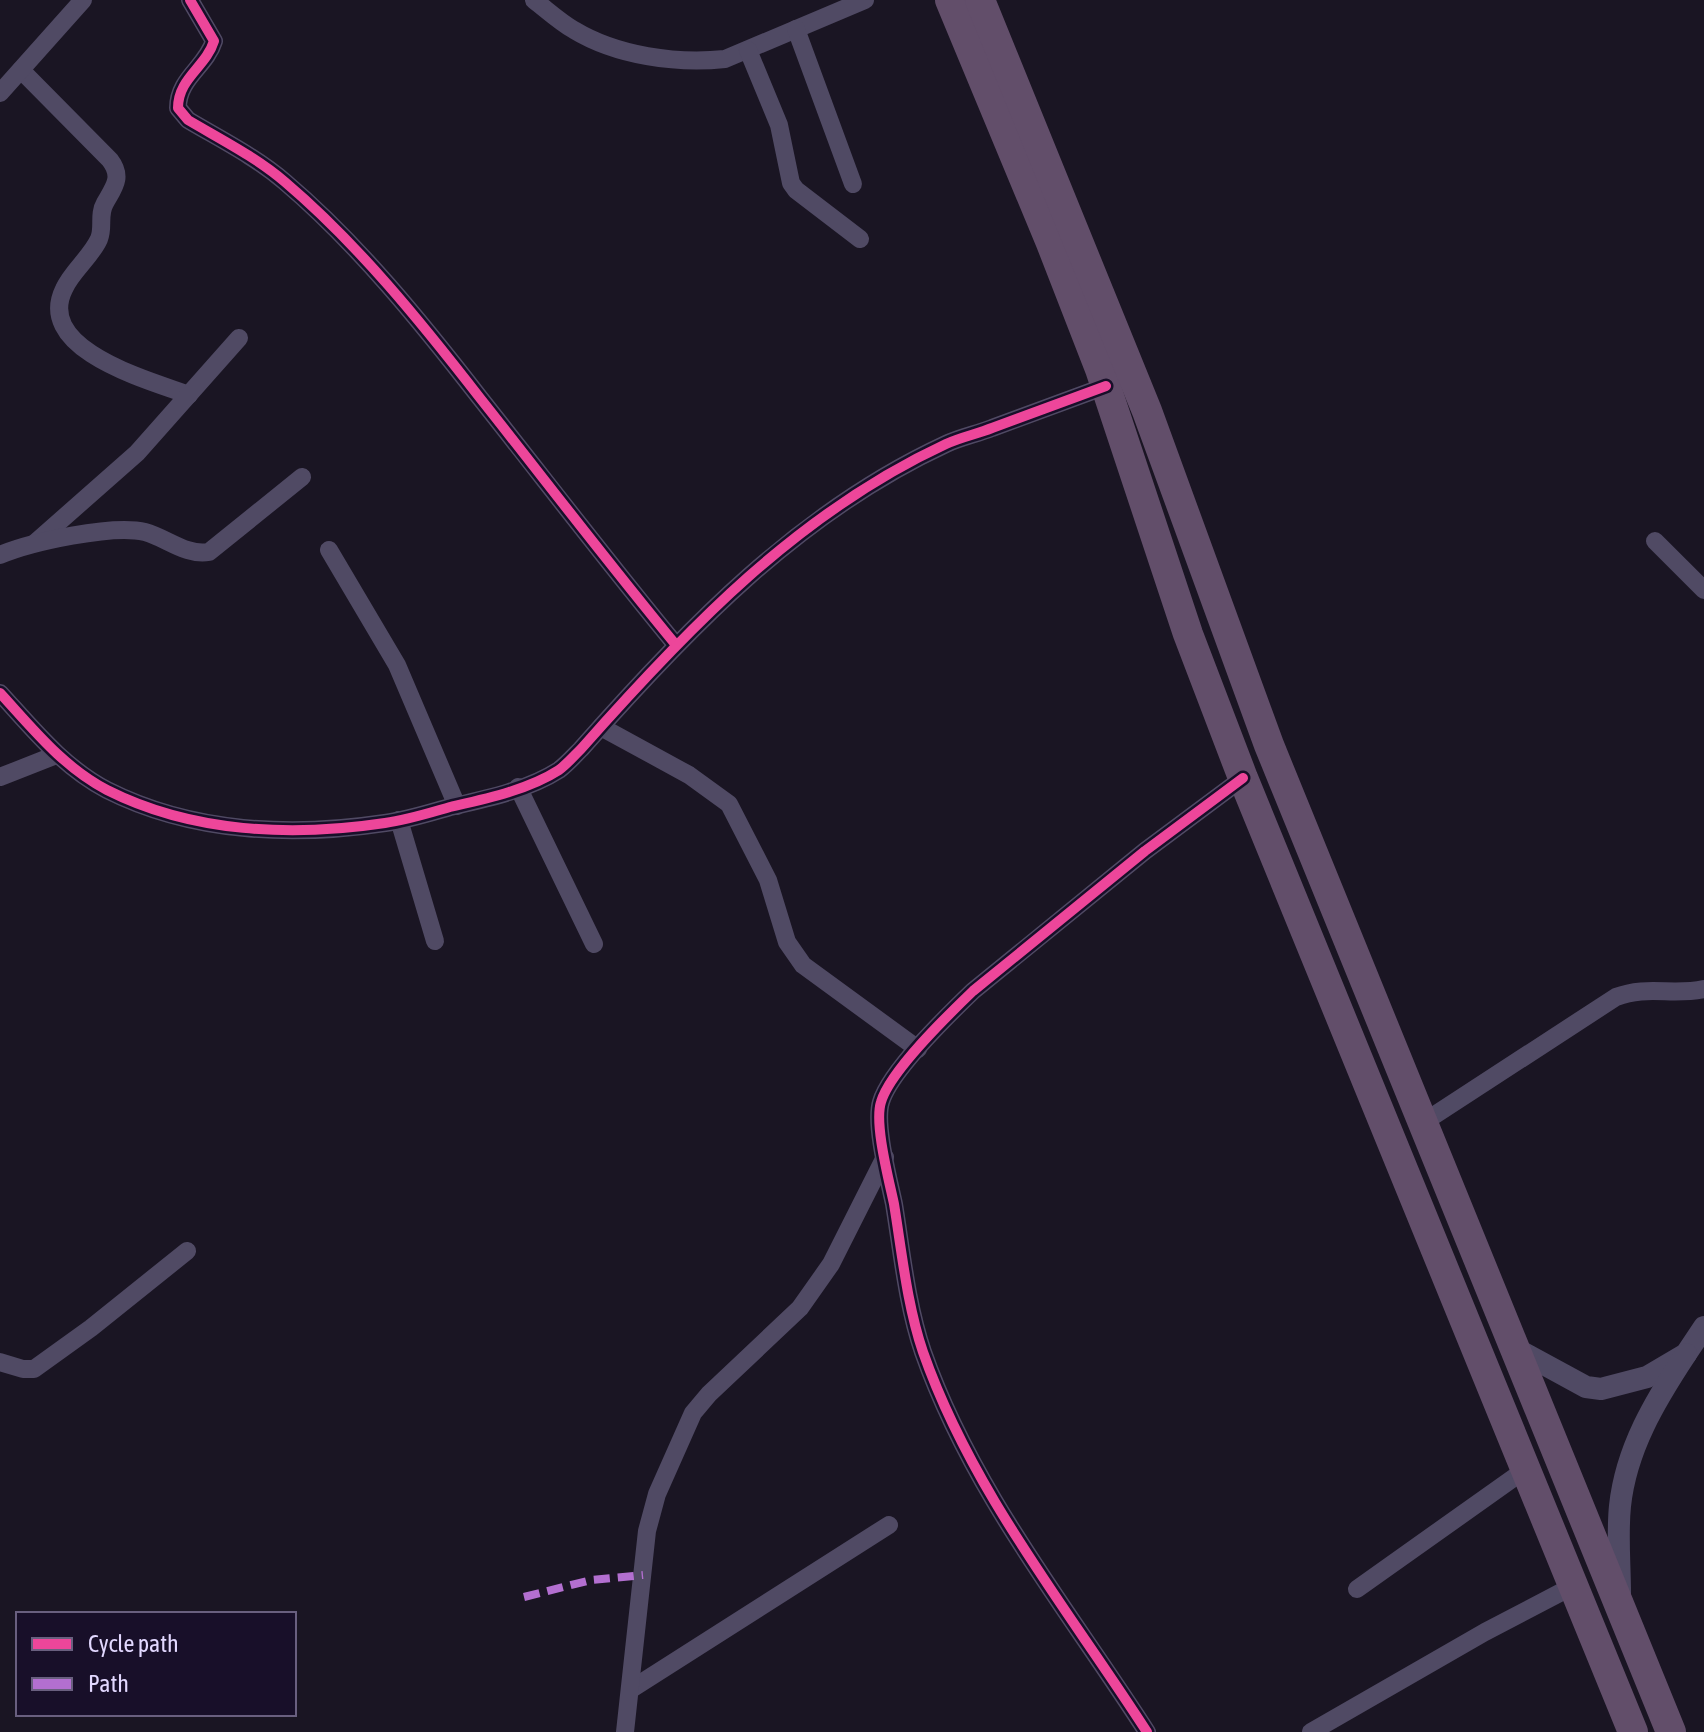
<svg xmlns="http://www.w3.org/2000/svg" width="1704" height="1732" font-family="'Asap Condensed',sans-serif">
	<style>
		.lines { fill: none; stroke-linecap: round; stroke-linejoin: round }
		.minor { stroke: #504a64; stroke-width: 18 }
		.tertiary { stroke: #504a64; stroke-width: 22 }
		.trunk { stroke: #624e6a; stroke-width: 30 }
		.quiet { stroke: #b36fd0; stroke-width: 8; stroke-dasharray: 16 8; stroke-linecap: butt }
		.cycleway-casing { stroke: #180f29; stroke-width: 15 }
		.cycleway { stroke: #ed469a; stroke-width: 10 }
	</style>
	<rect width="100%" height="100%" fill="#1a1523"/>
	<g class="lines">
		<g class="minor">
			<path d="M190,0L214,41C206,67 178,78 178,108L188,120C220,139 256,157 285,182C358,244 421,322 480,398C545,480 609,564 676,645"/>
			<path d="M534,0C547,10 560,22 574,30C617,56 676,64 725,59L865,0"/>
			<polyline points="796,29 853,184"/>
			<polyline points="748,50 779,125 791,183 796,190 860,239"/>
			<path d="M21,70L110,160C123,177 114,187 105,203C98,215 104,227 99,239C91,257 72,271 64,289C34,350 151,381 189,395"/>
			<polyline points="0,93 83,0"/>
			<polyline points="1655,541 1704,590"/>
			<polyline points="35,543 137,453 239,338"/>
			<polyline points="329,550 397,665 457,806"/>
			<path d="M0,555C31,542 113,524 145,532C167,538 186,556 209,552L302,477"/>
			<path d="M0,693C33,729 63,767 107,790C192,833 292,837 385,823C407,820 429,813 450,807C485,799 528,790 559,770C567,764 574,756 581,749C687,629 799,512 946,444C961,437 977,434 992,428C1030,414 1068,400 1106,386"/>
			<polyline points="601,727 689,775 729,804 768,880 787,942 803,965 918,1049"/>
			<polyline points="0,777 56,755"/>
			<polyline points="518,787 594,944"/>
			<polyline points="399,820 435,941"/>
			<path d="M1424,1122L1616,997C1647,985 1673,996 1704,989"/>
			<polyline points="0,1362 23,1369 34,1369 91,1328 187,1251"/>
			<polyline points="1357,1589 1526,1469"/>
			<polyline points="630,1690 889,1525"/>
			<polyline points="625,1732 647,1531 657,1494 693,1413 709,1394 800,1308 831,1264 885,1157"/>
			<path d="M1147,1732C1068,1609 972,1492 923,1352C907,1305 902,1253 894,1204C889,1180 874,1124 881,1102C890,1071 948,1015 973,991L1145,851L1243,778"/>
			<polyline points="1311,1732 1485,1632 1573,1586"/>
		</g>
		<g class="tertiary">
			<polyline points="1516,1349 1586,1387 1601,1389 1647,1377 1686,1354 1704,1327"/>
			<path d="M1620,1593C1620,1565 1617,1535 1620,1506C1626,1449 1655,1401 1686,1354"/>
		</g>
		<g class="trunk">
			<polyline points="950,0 1051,243 1100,369 1188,634 1243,778 1633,1732"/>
			<polyline points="980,0 1147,411 1269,745 1671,1732"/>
		</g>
		<polyline class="quiet" points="524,1597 591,1580 643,1575"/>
		<defs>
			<g id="cycleway">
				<path d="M190,0L214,41C206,67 178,78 178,108L188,120C220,139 256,157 285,182C358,244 421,322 480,398C545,480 609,564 676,645"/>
				<path d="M0,693C33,729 63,767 107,790C192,833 292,837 385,823C407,820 429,813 450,807C485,799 528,790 559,770C567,764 574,756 581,749C687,629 799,512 946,444C961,437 977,434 992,428C1030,414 1068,400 1106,386"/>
				<path d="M1147,1732C1068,1609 972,1492 923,1352C907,1305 902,1253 894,1204C889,1180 874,1124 881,1102C890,1071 948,1015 973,991L1145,851L1243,778"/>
			</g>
		</defs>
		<use href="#cycleway" class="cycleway-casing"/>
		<use href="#cycleway" class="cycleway"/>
	</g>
	<rect x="16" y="1612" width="280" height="104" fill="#180f29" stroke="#695f7f" stroke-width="2"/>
	<rect x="32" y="1638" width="40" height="12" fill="#ed469a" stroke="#695f7f" stroke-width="2"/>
	<text x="88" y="1652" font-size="24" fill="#e2d8ff">Cycle path</text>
	<rect x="32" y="1678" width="40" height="12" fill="#b36fd0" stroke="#695f7f" stroke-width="2"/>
	<text x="88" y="1692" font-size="24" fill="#e2d8ff">Path</text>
</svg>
